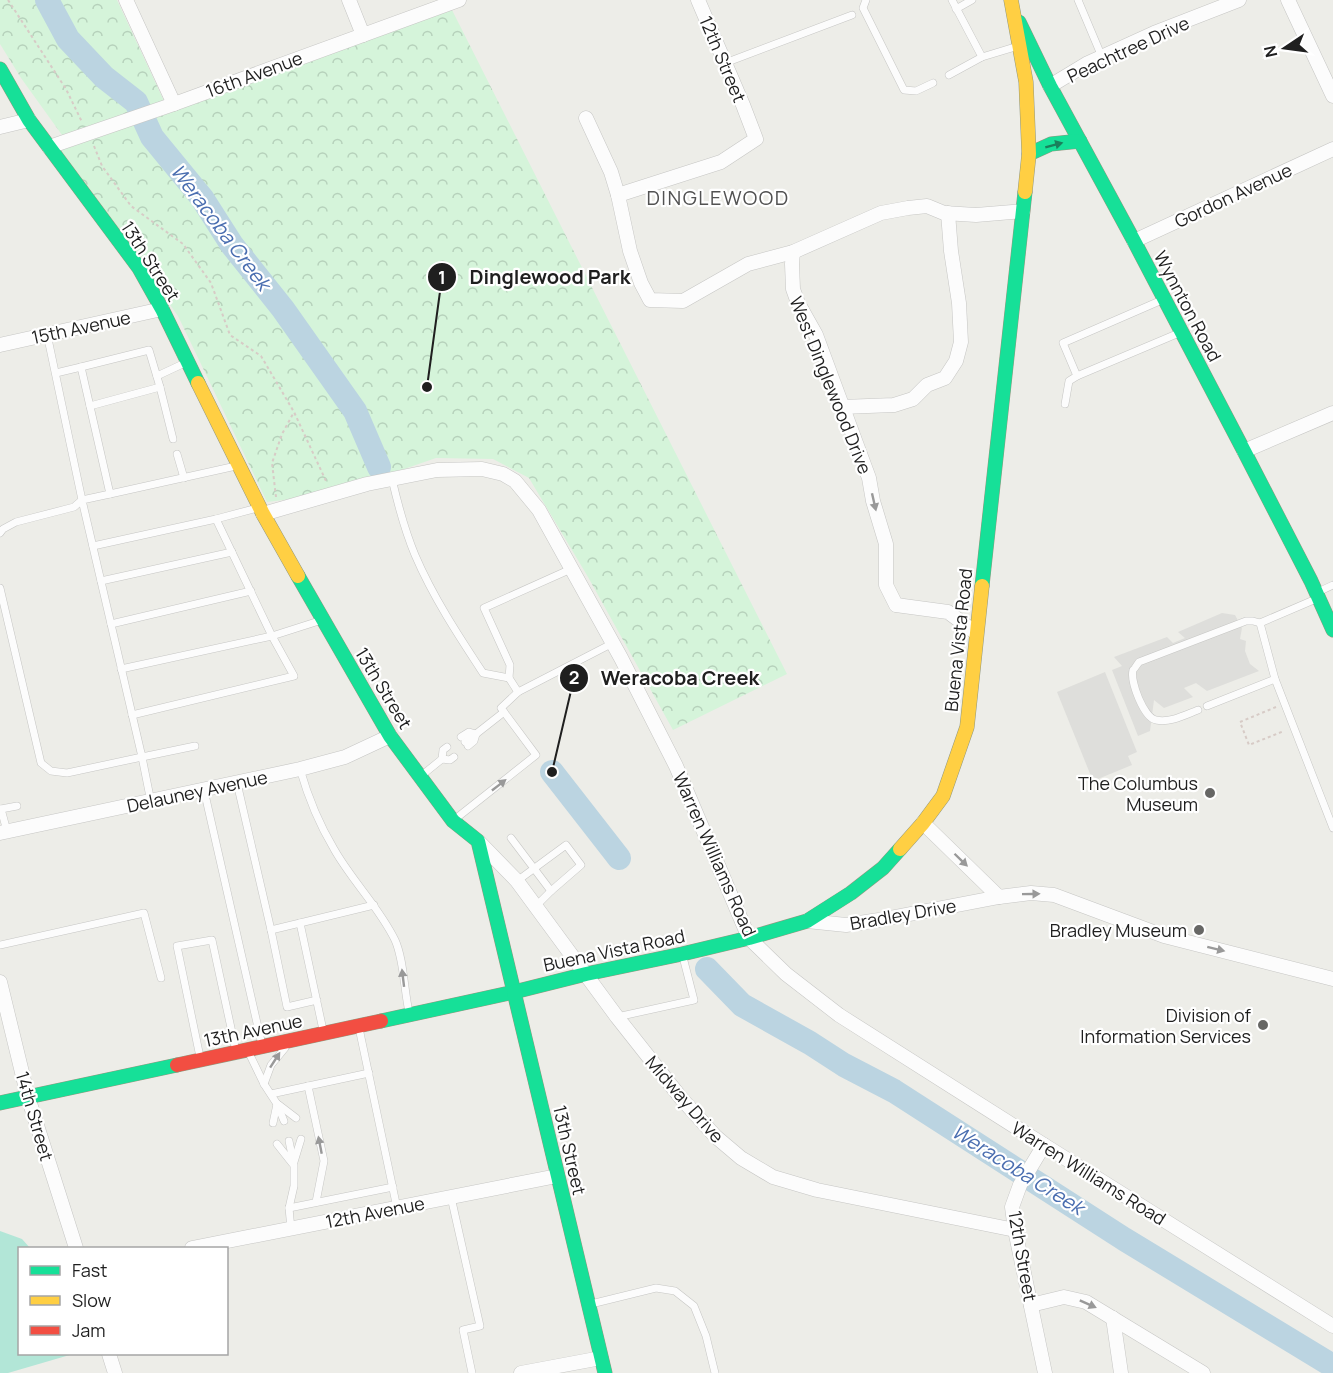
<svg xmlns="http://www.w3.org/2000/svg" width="1333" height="1373" font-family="Manrope,sans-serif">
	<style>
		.park { fill: url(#park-crowns) }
		.pitch { fill: #b2e6d7 }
		.parking { fill: #dededb }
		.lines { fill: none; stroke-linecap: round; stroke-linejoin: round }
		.river { stroke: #bbd4e1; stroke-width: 24 }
		.lane-casing { stroke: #c6c6c4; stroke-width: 8 }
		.street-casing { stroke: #c6c6c4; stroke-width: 15 }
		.fast-casing { stroke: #92987f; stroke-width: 15 }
		.slow-casing { stroke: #92987f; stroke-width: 15 }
		.jam-casing { stroke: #92987f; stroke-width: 15 }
		.path { stroke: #d7cbc6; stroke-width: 2; stroke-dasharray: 3 3; stroke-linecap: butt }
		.lane { stroke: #fcfcfc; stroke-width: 7 }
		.street { stroke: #fcfcfc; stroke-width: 14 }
		.fast { stroke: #16e098; stroke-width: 14 }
		.slow { stroke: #ffcf43; stroke-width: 14 }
		.jam { stroke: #f24e42; stroke-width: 14 }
		.oneway { fill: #1a805c }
		.oneway2 { fill: #999 }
		.poi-dot { fill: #676765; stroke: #fff; stroke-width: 2 }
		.labels { text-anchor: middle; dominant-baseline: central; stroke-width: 4.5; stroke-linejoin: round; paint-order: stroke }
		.street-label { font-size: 18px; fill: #1f1f1f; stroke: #fff }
		.poi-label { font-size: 18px; fill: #1f1f1f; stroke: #fff; text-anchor: end }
		.neighbourhood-label { font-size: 20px; letter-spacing: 1.5px; fill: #525252; stroke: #fff }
		.water-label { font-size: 20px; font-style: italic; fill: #4a6eb0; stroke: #fff }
		.leader { fill: none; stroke: #1f1f1f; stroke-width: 2 }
		.callout-dot { fill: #1f1f1f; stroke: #fff; stroke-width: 2 }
		.mark-label { font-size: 18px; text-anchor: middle; font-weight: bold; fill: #fff }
		.callout-label { font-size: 20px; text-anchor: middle; font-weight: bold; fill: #1f1f1f; stroke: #fff; stroke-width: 4.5; stroke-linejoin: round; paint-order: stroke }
	</style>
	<defs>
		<pattern id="park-crowns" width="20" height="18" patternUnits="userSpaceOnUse" patternTransform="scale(1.5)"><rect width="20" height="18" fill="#d5f4da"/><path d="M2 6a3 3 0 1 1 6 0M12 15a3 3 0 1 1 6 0" fill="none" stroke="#b6d1bb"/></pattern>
	</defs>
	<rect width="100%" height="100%" fill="#edede8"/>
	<g class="park">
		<polygon points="0,0 117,0 164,101 62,135 21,78 0,44"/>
		<polygon points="452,10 787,674 673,730 588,577 529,478 493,459 436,458 332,494 267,502 178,316 59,150"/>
	</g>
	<polygon class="pitch" points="0,1231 22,1239 30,1248 20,1248 20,1354 73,1354 8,1373 0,1373"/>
	<g class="parking">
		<polygon points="1222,613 1235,615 1242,628 1240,639 1246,641 1245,651 1250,664 1259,671 1207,691 1196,683 1184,688 1193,697 1164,708 1154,700 1150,731 1138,736 1112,670 1122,666 1114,657 1167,637 1173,643 1185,638 1178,632"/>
		<polygon points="1105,672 1137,752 1128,756 1132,765 1093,781 1057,692"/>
	</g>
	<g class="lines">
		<g class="river">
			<polyline points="47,0 68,39 104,77 136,102 152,137 202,198 232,245 283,309 355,411 379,467"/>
			<polyline points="552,772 619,858"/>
			<polyline points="707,969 742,1005 810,1043 844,1065 894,1091 1124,1239 1333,1366"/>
		</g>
		<defs>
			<g id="lane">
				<polyline points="866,0 863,8 904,90 916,91 933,83"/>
				<polyline points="952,0 982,57"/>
				<polyline points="1078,0 1102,57"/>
				<polyline points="956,9 972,0"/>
				<polyline points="725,63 852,15"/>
				<polyline points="949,75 982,57 1018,46"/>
				<polyline points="81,367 149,350 160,387 173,439"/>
				<polyline points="56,373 81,367 110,494 236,466"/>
				<polyline points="157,376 187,362"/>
				<polyline points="1077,376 1179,333"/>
				<polyline points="1065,404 1069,381 1077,376 1063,343 1162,300"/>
				<polyline points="90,406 160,387"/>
				<polyline points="177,454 184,478"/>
				<path d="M392,479C398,505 405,531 415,555C433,597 458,635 483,673L509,678L518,692"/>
				<polyline points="110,494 82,500 142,757 195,746"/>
				<polyline points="216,519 257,508"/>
				<polyline points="0,533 3,529 16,522 74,507 82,500 47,334"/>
				<polyline points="93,546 216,519 272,636 121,669"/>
				<polyline points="101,581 232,552"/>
				<polyline points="0,588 41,763 51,771 67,773 142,757 151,802"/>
				<polyline points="1318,592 1333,585"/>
				<polyline points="1260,623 1275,679 1333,828"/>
				<polyline points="111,624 251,591"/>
				<polyline points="509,678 510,665 484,608 571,569"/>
				<polyline points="1207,706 1275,679"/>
				<path d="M1198,710C1185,715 1170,723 1156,720C1144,718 1130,682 1133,670C1134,670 1138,663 1139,662L1246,621H1253L1260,623L1316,599"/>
				<polyline points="132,715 294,676 272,636 322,620"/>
				<polyline points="461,737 469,732 476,734"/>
				<polyline points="465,742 476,734"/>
				<polyline points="468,746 474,741 476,734 504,712"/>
				<polyline points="442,759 443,750 447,747"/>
				<path d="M300,769C308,797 319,824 334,849C352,881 379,907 395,940C404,960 404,990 409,1012"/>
				<polyline points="421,776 442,759 450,760 454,757"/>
				<polyline points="237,783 271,930"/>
				<polyline points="204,790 262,1045"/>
				<polyline points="0,809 1,809 7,831"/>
				<polyline points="1,809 17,806"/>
				<polyline points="454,820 536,755 501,708 518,692 613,643"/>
				<polyline points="511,838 551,891 581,865 566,845 517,881"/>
				<polyline points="536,906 551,891"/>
				<polyline points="300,923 374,905"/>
				<polyline points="0,945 144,913 161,978"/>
				<polyline points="317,1000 287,1007 271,930 300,923 323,1030"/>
				<polyline points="617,1017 694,1000 683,957"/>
				<polyline points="359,1028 397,1208"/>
				<polyline points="248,1051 264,1084 277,1104 284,1121"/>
				<polyline points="200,1057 177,946 212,940 236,1051"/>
				<polyline points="264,1084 271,1065 285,1048"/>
				<polyline points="308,1086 324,1161 316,1202"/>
				<polyline points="271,1094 369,1073"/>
				<polyline points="279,1105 296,1118"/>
				<polyline points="273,1123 277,1104"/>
				<polyline points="289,1141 294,1165 294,1186 289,1208 291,1229"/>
				<polyline points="277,1144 292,1163"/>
				<polyline points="294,1162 301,1139"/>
				<polyline points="451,1197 480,1326 463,1330 472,1373"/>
				<polyline points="289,1208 393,1187"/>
				<polyline points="591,1304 656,1288 675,1291 694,1306 706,1336 715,1373"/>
			</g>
			<g id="street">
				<polyline points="126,0 174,104"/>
				<polyline points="349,0 363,35"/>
				<polyline points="1288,0 1333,96"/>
				<polyline points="1050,86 1088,63 1154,33 1239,0"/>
				<polyline points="586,118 611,172 618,195 630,251 641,283 650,300 683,301 748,264 793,252 881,213 908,208 927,206 944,213 976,215 1023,211"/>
				<polyline points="0,127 29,120"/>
				<polyline points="49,147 174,104 459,0"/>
				<polyline points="618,195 721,162 756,139 743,105 698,0"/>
				<polyline points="1134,241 1333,149"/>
				<polyline points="793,252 792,264 793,289 798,303 816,335 869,478 873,501 886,544 886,585 896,605 948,612 976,633"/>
				<polyline points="0,345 162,309"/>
				<polyline points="842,407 894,405 913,399 927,385 945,378 956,361 961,342 959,303 951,251 948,213"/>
				<polyline points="1244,451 1333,413"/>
				<polyline points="263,514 367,484 437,470 482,469 503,474 515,481 539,510 621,658 676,766 749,938 786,974 839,1015 1044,1145 1333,1326"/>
				<polyline points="923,823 999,897"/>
				<polyline points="0,833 300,769 345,757 390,736"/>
				<polyline points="479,842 517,881 617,1017 681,1098 715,1136 741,1158 773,1177 817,1190 1015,1230"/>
				<polyline points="807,921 846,925 879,920 999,897 1031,893 1054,895 1164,936 1333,979"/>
				<polyline points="0,982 28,1097 76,1248"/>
				<polyline points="1044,1145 1020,1185 1012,1207 1015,1230 1045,1373"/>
				<polyline points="192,1248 557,1176"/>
				<polyline points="1031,1305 1064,1297 1086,1302 1203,1373"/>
				<polyline points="1113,1318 1121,1373"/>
				<polyline points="109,1354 115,1373"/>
				<polyline points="521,1373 601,1358"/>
			</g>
			<g id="fast">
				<polyline points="1019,22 1050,86 1134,241 1244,451 1311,581 1333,630"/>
				<polyline points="0,69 29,120 139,268 162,309 198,383"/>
				<polyline points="1029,154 1051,144 1080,141"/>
				<polyline points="298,576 390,736 453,821 478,841 514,992 381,1021"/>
				<polyline points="982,586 1025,192"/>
				<polyline points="0,1103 177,1065"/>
				<polyline points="605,1373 514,992 586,974 682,954 749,938 807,921 851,893 883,868 900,849"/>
			</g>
			<g id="slow">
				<polyline points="1011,0 1026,82 1029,154 1025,192"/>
				<polyline points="198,383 263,514 298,576"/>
				<polyline points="900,849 923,823 943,796 967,727 982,586"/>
			</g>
			<polyline id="jam" points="177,1065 381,1021"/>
		</defs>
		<use href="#lane" class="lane-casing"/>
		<use href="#street" class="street-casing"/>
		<use href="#fast" class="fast-casing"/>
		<use href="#slow" class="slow-casing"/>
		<use href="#jam" class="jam-casing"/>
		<g class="path">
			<polyline points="8,0 66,89 82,122"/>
			<polyline points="94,146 102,166 131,206 183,244 211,283 230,335 261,356 294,412 326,481"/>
			<polyline points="276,497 272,463 282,434 294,412"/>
			<polyline points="1276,707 1240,722 1249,745 1284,731"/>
		</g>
		<use href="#lane" class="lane"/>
		<use href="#street" class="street"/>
		<use href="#fast" class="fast"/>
		<use href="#slow" class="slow"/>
		<use href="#jam" class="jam"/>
	</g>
	<defs><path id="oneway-solid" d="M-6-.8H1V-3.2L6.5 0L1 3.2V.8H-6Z" transform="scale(1.5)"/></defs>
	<use class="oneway" href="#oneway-solid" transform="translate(1054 145) rotate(-15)"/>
	<g class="oneway2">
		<use href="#oneway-solid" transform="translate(874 502) rotate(77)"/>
		<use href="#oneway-solid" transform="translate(499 785) rotate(-38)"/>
		<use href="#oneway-solid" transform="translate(961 860) rotate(44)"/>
		<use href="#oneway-solid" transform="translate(1031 894) rotate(-1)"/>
		<use href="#oneway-solid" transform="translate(1216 949) rotate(14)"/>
		<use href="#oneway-solid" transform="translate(403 978) rotate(-97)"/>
		<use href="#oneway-solid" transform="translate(275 1060) rotate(-57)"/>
		<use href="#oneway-solid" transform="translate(320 1145) rotate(-101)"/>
		<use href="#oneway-solid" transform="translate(1088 1304) rotate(24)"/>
	</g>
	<g class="poi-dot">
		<circle cx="1210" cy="793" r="6"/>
		<circle cx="1199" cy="930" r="6"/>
		<circle cx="1263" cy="1025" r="6"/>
	</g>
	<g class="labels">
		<g class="street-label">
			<text transform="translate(1128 49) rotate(-25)">Peachtree Drive</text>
			<text transform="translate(723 59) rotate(67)">12th Street</text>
			<text transform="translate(254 74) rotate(-20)">16th Avenue</text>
			<text transform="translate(1233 195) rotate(-25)">Gordon Avenue</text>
			<text transform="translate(151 261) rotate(57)">13th Street</text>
			<text transform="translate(1188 306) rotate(62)">Wynnton Road</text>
			<text transform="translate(81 327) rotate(-12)">15th Avenue</text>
			<text transform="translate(831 385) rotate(68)">West Dinglewood Drive</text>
			<text transform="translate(958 640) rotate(-84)">Buena Vista Road</text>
			<text transform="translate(384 688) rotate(59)">13th Street</text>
			<text transform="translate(197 791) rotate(-12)">Delauney Avenue</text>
			<text transform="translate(715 854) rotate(66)">Warren Williams Road</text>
			<text transform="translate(903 914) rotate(-10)">Bradley Drive</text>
			<text transform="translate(614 950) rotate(-12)">Buena Vista Road</text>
			<text transform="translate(253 1030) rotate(-12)">13th Avenue</text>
			<text transform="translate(685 1099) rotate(49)">Midway Drive</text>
			<text transform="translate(35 1116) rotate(74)">14th Street</text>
			<text transform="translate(570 1150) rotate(77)">13th Street</text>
			<text transform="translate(1089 1173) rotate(32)">Warren Williams Road</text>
			<text transform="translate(375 1212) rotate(-11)">12th Avenue</text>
			<text transform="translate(1023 1256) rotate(80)">12th Street</text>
		</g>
		<g class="poi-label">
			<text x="1198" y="783">The Columbus<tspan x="1198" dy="21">Museum</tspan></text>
			<text x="1187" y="930">Bradley Museum</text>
			<text x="1251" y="1015">Division of<tspan x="1251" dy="21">Information Services</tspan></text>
		</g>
		<g class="neighbourhood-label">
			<text x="718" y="197">DINGLEWOOD</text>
		</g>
		<g class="water-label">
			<text transform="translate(221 227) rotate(53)">Weracoba Creek</text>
			<text transform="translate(1018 1169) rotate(32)">Weracoba Creek</text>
		</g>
	</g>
	<path class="leader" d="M427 387L442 277M552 772L574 678"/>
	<g class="callout-dot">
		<circle cx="427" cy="387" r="6"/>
		<circle cx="552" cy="772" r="6"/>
		<circle cx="442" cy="277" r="15"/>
		<circle cx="574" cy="678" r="15"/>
	</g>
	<g class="mark-label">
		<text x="442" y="284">1</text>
		<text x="574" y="684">2</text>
	</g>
	<g class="callout-label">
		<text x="550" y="284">Dinglewood Park</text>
		<text x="680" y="685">Weracoba Creek</text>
	</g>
	<rect x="18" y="1247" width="210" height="108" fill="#ffffff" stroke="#a5a5a5" stroke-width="1.5"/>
	<rect x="30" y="1266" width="30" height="9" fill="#16e098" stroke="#a5a5a5" stroke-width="1.5"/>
	<text x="72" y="1277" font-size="18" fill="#1f1f1f">Fast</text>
	<rect x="30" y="1296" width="30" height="9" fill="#ffcf43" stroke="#a5a5a5" stroke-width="1.5"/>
	<text x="72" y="1307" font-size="18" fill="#1f1f1f">Slow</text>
	<rect x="30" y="1326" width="30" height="9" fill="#f24e42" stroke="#a5a5a5" stroke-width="1.5"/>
	<text x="72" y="1337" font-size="18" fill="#1f1f1f">Jam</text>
	<g transform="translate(1285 48) rotate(257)" stroke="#ffffff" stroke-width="4.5" paint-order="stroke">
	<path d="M0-4.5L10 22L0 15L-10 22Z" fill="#1f1f1f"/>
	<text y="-9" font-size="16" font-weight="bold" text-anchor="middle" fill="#1f1f1f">N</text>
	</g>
</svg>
